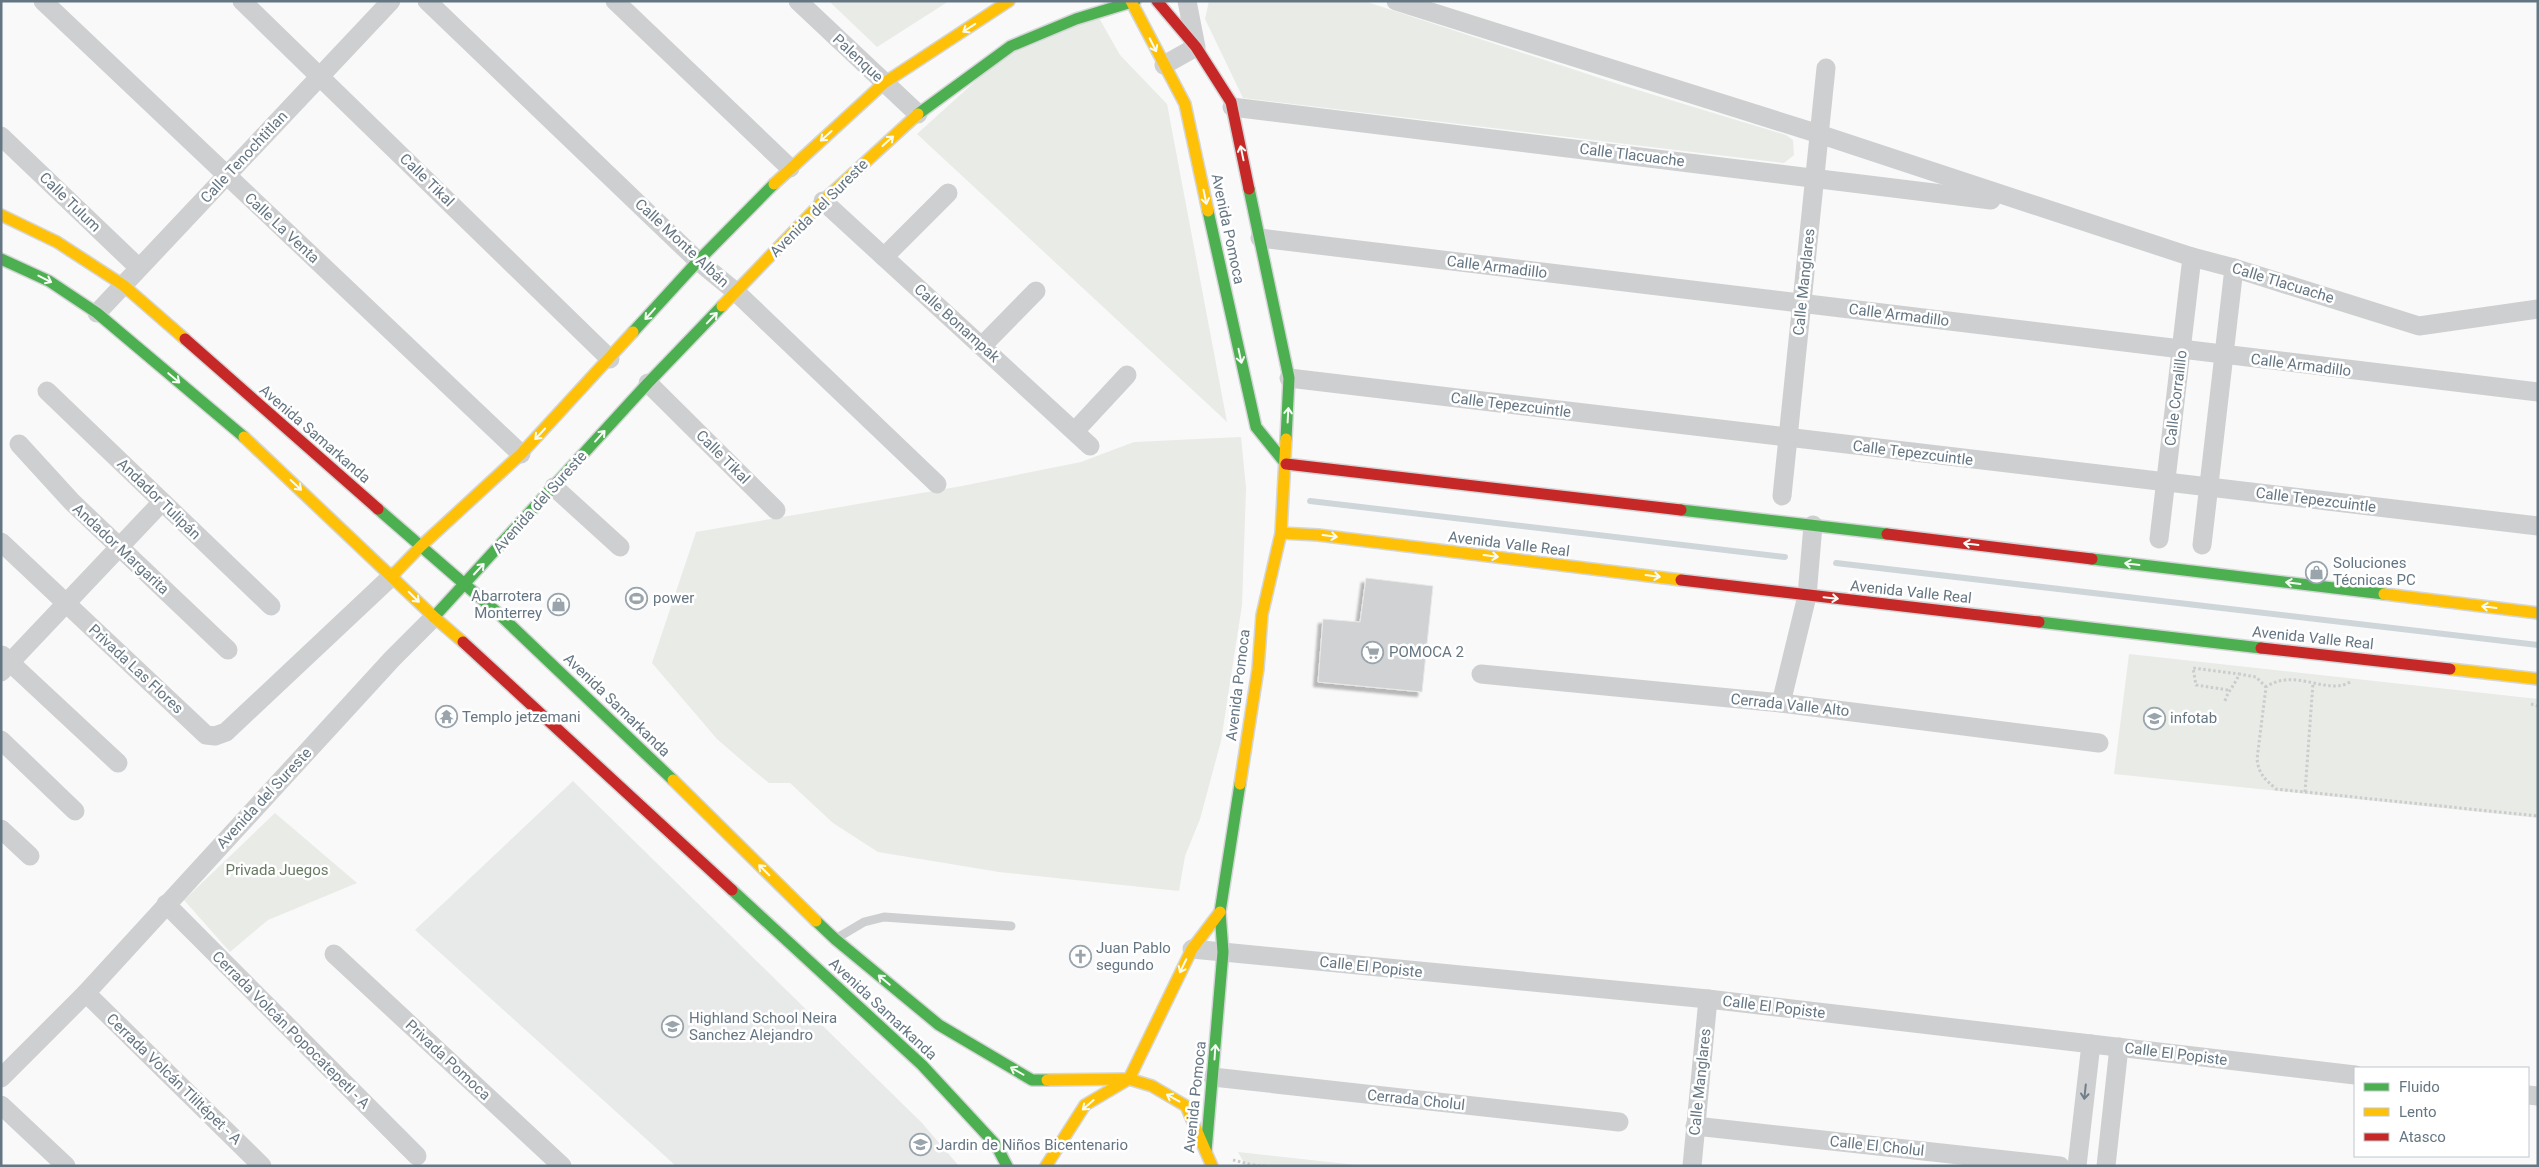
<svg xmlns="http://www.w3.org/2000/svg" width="2539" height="1167" font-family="Roboto,sans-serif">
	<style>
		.built { fill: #e8e9e9 }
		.green { fill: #e8ebe6 }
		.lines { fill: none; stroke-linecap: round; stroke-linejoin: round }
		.stream { stroke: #ced6d9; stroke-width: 6 }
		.building { fill: #d0d2d3; stroke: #e8e8e8; filter: url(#shadow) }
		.fast-casing { stroke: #d5d6d7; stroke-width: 14 }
		.slow-casing { stroke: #d5d6d7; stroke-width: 14 }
		.jam-casing { stroke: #d5d6d7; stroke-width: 14 }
		.path { stroke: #cbcccd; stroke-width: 3; stroke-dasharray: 2.5 2.5; stroke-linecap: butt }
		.lane { stroke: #cecfd0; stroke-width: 9 }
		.street { stroke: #cecfd0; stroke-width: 19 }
		.fast { stroke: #4caf50; stroke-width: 11 }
		.slow { stroke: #ffc107; stroke-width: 11 }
		.jam { stroke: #c62828; stroke-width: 11 }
		.oneway { stroke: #f6fbf6 }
		.oneway2 { stroke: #707f8b }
		.labels { text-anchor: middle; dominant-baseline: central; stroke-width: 5; stroke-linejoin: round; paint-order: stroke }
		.street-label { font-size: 15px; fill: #657683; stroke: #fff }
		.poi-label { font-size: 15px; fill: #657683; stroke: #fff; text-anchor: start }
		.park-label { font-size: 15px; fill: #687a64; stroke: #fff }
	</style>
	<defs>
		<filter id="shadow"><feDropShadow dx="-4.5" dy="4.5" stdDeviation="1" flood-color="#0004"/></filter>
	</defs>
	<rect width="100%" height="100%" fill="#f9f9f9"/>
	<polygon class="built" points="573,781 922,1123 959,1166 676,1166 415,930"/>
	<g class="green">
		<polygon points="829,1 949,1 877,47"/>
		<polygon points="1209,1 1364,1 1618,84 1786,135 1793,140 1794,155 1784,163 1243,98 1205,19"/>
		<polygon points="1099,18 1120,55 1167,104 1227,422 917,134 1012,48"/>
		<polygon points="1241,437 1246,488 1242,605 1221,741 1200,819 1185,856 1179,891 999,872 878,852 833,823 790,783 769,783 747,765 717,739 652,663 696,532 962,486 1081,462 1134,442"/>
		<polygon points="2129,654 2538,699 2538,818 2114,774"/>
		<polygon points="275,813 357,883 268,920 230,952 184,900"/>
		<polygon points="1238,1152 1365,1166 1246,1166"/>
	</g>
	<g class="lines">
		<g class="stream">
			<polyline points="1310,501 1785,557"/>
			<polyline points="1836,563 2538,645"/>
		</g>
	</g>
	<polygon class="building" points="1366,578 1433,586 1422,692 1318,682 1323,619 1360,622"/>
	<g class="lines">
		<defs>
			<g id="fast">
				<polyline points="918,114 1011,46 1076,19 1135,1"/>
				<polyline points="1249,189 1289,378 1286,439"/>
				<polyline points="1208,211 1256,427 1286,464"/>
				<polyline points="1,259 49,281 97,313 244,437"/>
				<polyline points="633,332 698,261 774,184"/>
				<polyline points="378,509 499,614 673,780"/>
				<polyline points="1681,510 1887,534"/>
				<polyline points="2092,559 2384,594"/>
				<polyline points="434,617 648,383 722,306"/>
				<polyline points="2039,622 2261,648"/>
				<polyline points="732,890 922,1065 996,1145 1007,1166"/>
				<polyline points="816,921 835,939 939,1025 1032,1080 1047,1080"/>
				<polyline points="1206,1151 1223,952 1220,912 1240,784"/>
			</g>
			<g id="slow">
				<polyline points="1131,1 1185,104 1208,211"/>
				<polyline points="774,184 884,83 1009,1"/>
				<polyline points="1,215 57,242 123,285 185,339"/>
				<polyline points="722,306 823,201 918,114"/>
				<polyline points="244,437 434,617 463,642"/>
				<polyline points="1281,533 1318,535 1681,580"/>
				<polyline points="392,576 421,546 521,454 633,332"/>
				<polyline points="2384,594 2538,613"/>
				<polyline points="2450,669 2538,679"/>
				<polyline points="673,780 816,921"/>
				<polyline points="1240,784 1258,669 1262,615 1281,533 1286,439"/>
				<polyline points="1047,1080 1129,1079 1152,1086 1186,1106 1212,1166"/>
				<polyline points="1046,1166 1085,1105 1129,1079 1192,949 1220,912"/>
			</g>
			<g id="jam">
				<polyline points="1157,1 1196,47 1231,102 1249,189"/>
				<polyline points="185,339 378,509"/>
				<polyline points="1286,464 1681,510"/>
				<polyline points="1887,534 2092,559"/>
				<polyline points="1681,580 2039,622"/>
				<polyline points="463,642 732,890"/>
				<polyline points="2261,648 2450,669"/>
			</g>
		</defs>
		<use href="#fast" class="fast-casing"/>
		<use href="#slow" class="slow-casing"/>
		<use href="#jam" class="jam-casing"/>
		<g class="path">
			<path d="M2350,682C2327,696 2295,667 2266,687L2257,759C2259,775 2265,779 2276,789L2538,816"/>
			<polyline points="2228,690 2196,685 2193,668 2239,674"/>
			<path d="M2225,701C2228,690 2236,684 2239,674L2256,677L2266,687"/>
			<polyline points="2531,704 2538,706"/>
			<polyline points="2305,792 2313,683"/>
			<polyline points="1233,1160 1253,1165"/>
			<polyline points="1253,1165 1265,1166"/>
		</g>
		<polyline class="lane" points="837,938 864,922 884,917 1011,926"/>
		<g class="street">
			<polyline points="43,1 521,454"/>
			<polyline points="242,1 610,359"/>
			<polyline points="427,1 698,261 736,292 937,484"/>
			<polyline points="615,1 790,168"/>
			<polyline points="798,1 918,114"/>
			<polyline points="1396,1 1819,134 2192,257 2234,268 2419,326 2538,309"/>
			<polyline points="1164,65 1196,47 1187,1"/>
			<polyline points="1232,107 1991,200"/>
			<polyline points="1,136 139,268"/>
			<polyline points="823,201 1090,446"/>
			<polyline points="1260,238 2538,392"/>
			<polyline points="884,257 948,193"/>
			<polyline points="97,313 391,1"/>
			<polyline points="982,346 1036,291"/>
			<polyline points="1289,378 2538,526"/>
			<polyline points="648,383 776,510"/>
			<polyline points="47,391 271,606"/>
			<polyline points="1075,431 1127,375"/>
			<polyline points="19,444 72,502 228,650"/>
			<polyline points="554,487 620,547"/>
			<polyline points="1782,496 1826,68"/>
			<polyline points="2159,539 2192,257"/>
			<polyline points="1,542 206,735 215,736 226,732 392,576"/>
			<polyline points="2202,545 2234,268"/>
			<polyline points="2,655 118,763"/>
			<polyline points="1,672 162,502"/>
			<polyline points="1481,674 1781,703 2099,743"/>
			<polyline points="1781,703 1807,596 1813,525"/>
			<polyline points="1,740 75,811"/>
			<polyline points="1,829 30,856"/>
			<polyline points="166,904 417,1156"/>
			<polyline points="1192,949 1708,999 2355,1075"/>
			<polyline points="334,954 562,1166"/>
			<polyline points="86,993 262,1166"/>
			<polyline points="1213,1077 1619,1122"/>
			<polyline points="1,1078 86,993 392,659 434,617"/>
			<polyline points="2528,1095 2538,1096"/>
			<polyline points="1,1105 66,1166"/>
			<polyline points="1695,1126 2060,1166"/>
			<polyline points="1692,1166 1708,999"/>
			<polyline points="2077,1166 2091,1044"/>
			<polyline points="2106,1166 2119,1047"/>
		</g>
		<use href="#fast" class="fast"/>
		<use href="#slow" class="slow"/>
		<use href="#jam" class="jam"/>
	</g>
	<defs><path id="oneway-shaft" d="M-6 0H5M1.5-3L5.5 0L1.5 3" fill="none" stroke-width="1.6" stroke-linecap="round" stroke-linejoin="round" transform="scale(1.25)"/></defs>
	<g class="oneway">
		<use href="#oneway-shaft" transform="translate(969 28) rotate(147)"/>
		<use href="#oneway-shaft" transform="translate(1153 45) rotate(63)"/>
		<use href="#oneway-shaft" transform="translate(826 136) rotate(138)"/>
		<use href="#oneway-shaft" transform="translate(888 141) rotate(-42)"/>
		<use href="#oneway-shaft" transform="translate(1242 153) rotate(-102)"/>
		<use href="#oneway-shaft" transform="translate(1205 197) rotate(78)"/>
		<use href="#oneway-shaft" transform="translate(45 279) rotate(27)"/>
		<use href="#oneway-shaft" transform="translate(650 314) rotate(132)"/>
		<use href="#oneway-shaft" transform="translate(712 318) rotate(-46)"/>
		<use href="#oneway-shaft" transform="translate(1240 356) rotate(78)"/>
		<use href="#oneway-shaft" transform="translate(174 378) rotate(40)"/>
		<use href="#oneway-shaft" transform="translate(1288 415) rotate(-87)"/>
		<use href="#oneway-shaft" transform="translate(540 434) rotate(133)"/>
		<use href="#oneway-shaft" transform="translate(600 436) rotate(-48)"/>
		<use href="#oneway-shaft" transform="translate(296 485) rotate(43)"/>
		<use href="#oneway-shaft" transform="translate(1330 536) rotate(7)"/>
		<use href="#oneway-shaft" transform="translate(1971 544) rotate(-173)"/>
		<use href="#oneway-shaft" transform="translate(1491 556) rotate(7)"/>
		<use href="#oneway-shaft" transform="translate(2132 564) rotate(-173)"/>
		<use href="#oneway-shaft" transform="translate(479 569) rotate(-47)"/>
		<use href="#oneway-shaft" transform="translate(1653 576) rotate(7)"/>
		<use href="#oneway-shaft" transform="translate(2293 583) rotate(-173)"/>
		<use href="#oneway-shaft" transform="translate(414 597) rotate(45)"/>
		<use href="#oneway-shaft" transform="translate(1831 598) rotate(6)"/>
		<use href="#oneway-shaft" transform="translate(2489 607) rotate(-173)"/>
		<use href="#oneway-shaft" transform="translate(764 870) rotate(-135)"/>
		<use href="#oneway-shaft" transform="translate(1183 966) rotate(116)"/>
		<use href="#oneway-shaft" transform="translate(884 980) rotate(-140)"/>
		<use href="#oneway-shaft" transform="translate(1215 1052) rotate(-86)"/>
		<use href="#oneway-shaft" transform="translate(1017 1071) rotate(-150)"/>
		<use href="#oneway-shaft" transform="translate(1173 1098) rotate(-151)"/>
		<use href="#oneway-shaft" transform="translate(1088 1105) rotate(139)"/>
	</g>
	<use class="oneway2" href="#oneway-shaft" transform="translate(2085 1092) rotate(96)"/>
	<defs>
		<symbol id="shop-ring" viewBox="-11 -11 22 22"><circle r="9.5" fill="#fff" stroke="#99a4ac" stroke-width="1.5"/><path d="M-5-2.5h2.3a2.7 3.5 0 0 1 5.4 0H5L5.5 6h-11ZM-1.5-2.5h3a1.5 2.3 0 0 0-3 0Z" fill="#99a4ac"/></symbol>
		<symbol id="stadium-ring" viewBox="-11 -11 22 22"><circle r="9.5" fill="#fff" stroke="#99a4ac" stroke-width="1.5"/><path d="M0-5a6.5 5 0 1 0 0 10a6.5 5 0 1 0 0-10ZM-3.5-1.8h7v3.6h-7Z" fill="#99a4ac"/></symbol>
		<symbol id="supermarket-ring" viewBox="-11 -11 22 22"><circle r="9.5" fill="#fff" stroke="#99a4ac" stroke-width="1.5"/><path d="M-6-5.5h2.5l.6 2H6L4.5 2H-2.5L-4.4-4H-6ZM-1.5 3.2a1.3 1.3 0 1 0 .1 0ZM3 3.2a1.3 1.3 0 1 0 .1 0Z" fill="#99a4ac"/></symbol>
		<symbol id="temple-ring" viewBox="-11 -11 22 22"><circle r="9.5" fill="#fff" stroke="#99a4ac" stroke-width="1.5"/><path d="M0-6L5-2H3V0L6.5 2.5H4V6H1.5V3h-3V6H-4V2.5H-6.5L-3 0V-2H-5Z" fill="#99a4ac"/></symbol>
		<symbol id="school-ring" viewBox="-11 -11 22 22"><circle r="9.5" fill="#fff" stroke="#99a4ac" stroke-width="1.5"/><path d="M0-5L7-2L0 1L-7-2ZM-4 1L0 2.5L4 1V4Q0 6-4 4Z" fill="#99a4ac"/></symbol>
		<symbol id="church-ring" viewBox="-11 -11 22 22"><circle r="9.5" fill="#fff" stroke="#99a4ac" stroke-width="1.5"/><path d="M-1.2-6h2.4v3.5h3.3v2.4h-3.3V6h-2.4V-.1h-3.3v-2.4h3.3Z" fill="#99a4ac"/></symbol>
	</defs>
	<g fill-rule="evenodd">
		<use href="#shop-ring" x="2304" y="560" width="25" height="25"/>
		<use href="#stadium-ring" x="624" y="586" width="25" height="25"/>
		<use href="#shop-ring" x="546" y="592" width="25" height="25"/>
		<use href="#supermarket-ring" x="1360" y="640" width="25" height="25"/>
		<use href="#temple-ring" x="434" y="704" width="25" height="25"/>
		<use href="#school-ring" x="2142" y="706" width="25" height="25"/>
		<use href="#church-ring" x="1068" y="944" width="25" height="25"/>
		<use href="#school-ring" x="660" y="1014" width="25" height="25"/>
		<use href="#school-ring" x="908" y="1132" width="25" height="25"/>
	</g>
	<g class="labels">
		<g class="street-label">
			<text transform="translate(858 58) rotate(43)">Palenque</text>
			<text transform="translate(1632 155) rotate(7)">Calle Tlacuache</text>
			<text transform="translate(244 157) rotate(-47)">Calle Tenochtitlan</text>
			<text transform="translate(427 180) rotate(44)">Calle Tikal</text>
			<text transform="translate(70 202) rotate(44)">Calle Tulum</text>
			<text transform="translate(819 208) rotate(-45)">Avenida del Sureste</text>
			<text transform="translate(282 228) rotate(43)">Calle La Venta</text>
			<text transform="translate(1228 229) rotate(78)">Avenida Pomoca</text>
			<text transform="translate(682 243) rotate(43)">Calle Monte Albán</text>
			<text transform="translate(1497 267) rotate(7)">Calle Armadillo</text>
			<text transform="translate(1804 282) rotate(-84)">Calle Manglares</text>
			<text transform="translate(2283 283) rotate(17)">Calle Tlacuache</text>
			<text transform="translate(1899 315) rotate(7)">Calle Armadillo</text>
			<text transform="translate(957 323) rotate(42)">Calle Bonampak</text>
			<text transform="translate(2301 365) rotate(7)">Calle Armadillo</text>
			<text transform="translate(2176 398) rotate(-83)">Calle Corralillo</text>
			<text transform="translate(1511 405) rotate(7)">Calle Tepezcuintle</text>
			<text transform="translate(315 434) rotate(41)">Avenida Samarkanda</text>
			<text transform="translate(1913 453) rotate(7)">Calle Tepezcuintle</text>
			<text transform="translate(723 457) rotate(45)">Calle Tikal</text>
			<text transform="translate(159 499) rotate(44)">Andador Tulipán</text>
			<text transform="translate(2316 500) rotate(7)">Calle Tepezcuintle</text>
			<text transform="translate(540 502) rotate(-48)">Avenida del Sureste</text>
			<text transform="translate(1509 544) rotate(7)">Avenida Valle Real</text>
			<text transform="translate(121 549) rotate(43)">Andador Margarita</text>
			<text transform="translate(1911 592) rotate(6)">Avenida Valle Real</text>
			<text transform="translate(2313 638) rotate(6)">Avenida Valle Real</text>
			<text transform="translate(136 669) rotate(43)">Privada Las Flores</text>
			<text transform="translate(1238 685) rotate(-83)">Avenida Pomoca</text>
			<text transform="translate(617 705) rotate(44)">Avenida Samarkanda</text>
			<text transform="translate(1790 705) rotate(6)">Cerrada Valle Alto</text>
			<text transform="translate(264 798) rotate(-47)">Avenida del Sureste</text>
			<text transform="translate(1371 967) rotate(6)">Calle El Popiste</text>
			<text transform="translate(1774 1007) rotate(7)">Calle El Popiste</text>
			<text transform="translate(883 1009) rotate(43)">Avenida Samarkanda</text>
			<text transform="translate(291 1030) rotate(45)">Cerrada Volcán Popocatepetl - A</text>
			<text transform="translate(2176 1054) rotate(7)">Calle El Popiste</text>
			<text transform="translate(448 1060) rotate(43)">Privada Pomoca</text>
			<text transform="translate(174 1079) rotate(44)">Cerrada Volcán Tliltépet - A</text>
			<text transform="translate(1700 1082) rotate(-84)">Calle Manglares</text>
			<text transform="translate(1195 1097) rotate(-84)">Avenida Pomoca</text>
			<text transform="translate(1416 1100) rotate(6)">Cerrada Cholul</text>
			<text transform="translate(1877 1146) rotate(6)">Calle El Cholul</text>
		</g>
		<g class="poi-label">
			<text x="2333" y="563">Soluciones<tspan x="2333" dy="17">Técnicas PC</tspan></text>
			<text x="542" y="596" text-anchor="end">Abarrotera<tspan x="542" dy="17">Monterrey</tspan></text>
			<text x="653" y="598">power</text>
			<text x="1389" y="652">POMOCA 2</text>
			<text x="462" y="717">Templo jetzemani</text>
			<text x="2170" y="718">infotab</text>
			<text x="1096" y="948">Juan Pablo<tspan x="1096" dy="17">segundo</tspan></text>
			<text x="689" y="1018">Highland School Neira<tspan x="689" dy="17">Sanchez Alejandro</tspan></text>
			<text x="936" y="1145">Jardin de Niños Bicentenario</text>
		</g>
		<g class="park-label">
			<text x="277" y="870">Privada Juegos</text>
		</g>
	</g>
	<rect width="2539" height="1167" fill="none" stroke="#657683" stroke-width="5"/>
	<rect x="2354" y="1067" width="175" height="90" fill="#ffffff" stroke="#c1c8cd"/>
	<rect x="2364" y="1083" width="25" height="8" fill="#4caf50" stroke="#c1c8cd"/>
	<text x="2399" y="1092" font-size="15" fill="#657683">Fluido</text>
	<rect x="2364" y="1108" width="25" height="8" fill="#ffc107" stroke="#c1c8cd"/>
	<text x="2399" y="1117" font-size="15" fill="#657683">Lento</text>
	<rect x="2364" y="1133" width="25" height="8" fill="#c62828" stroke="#c1c8cd"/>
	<text x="2399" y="1142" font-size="15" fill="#657683">Atasco</text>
</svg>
